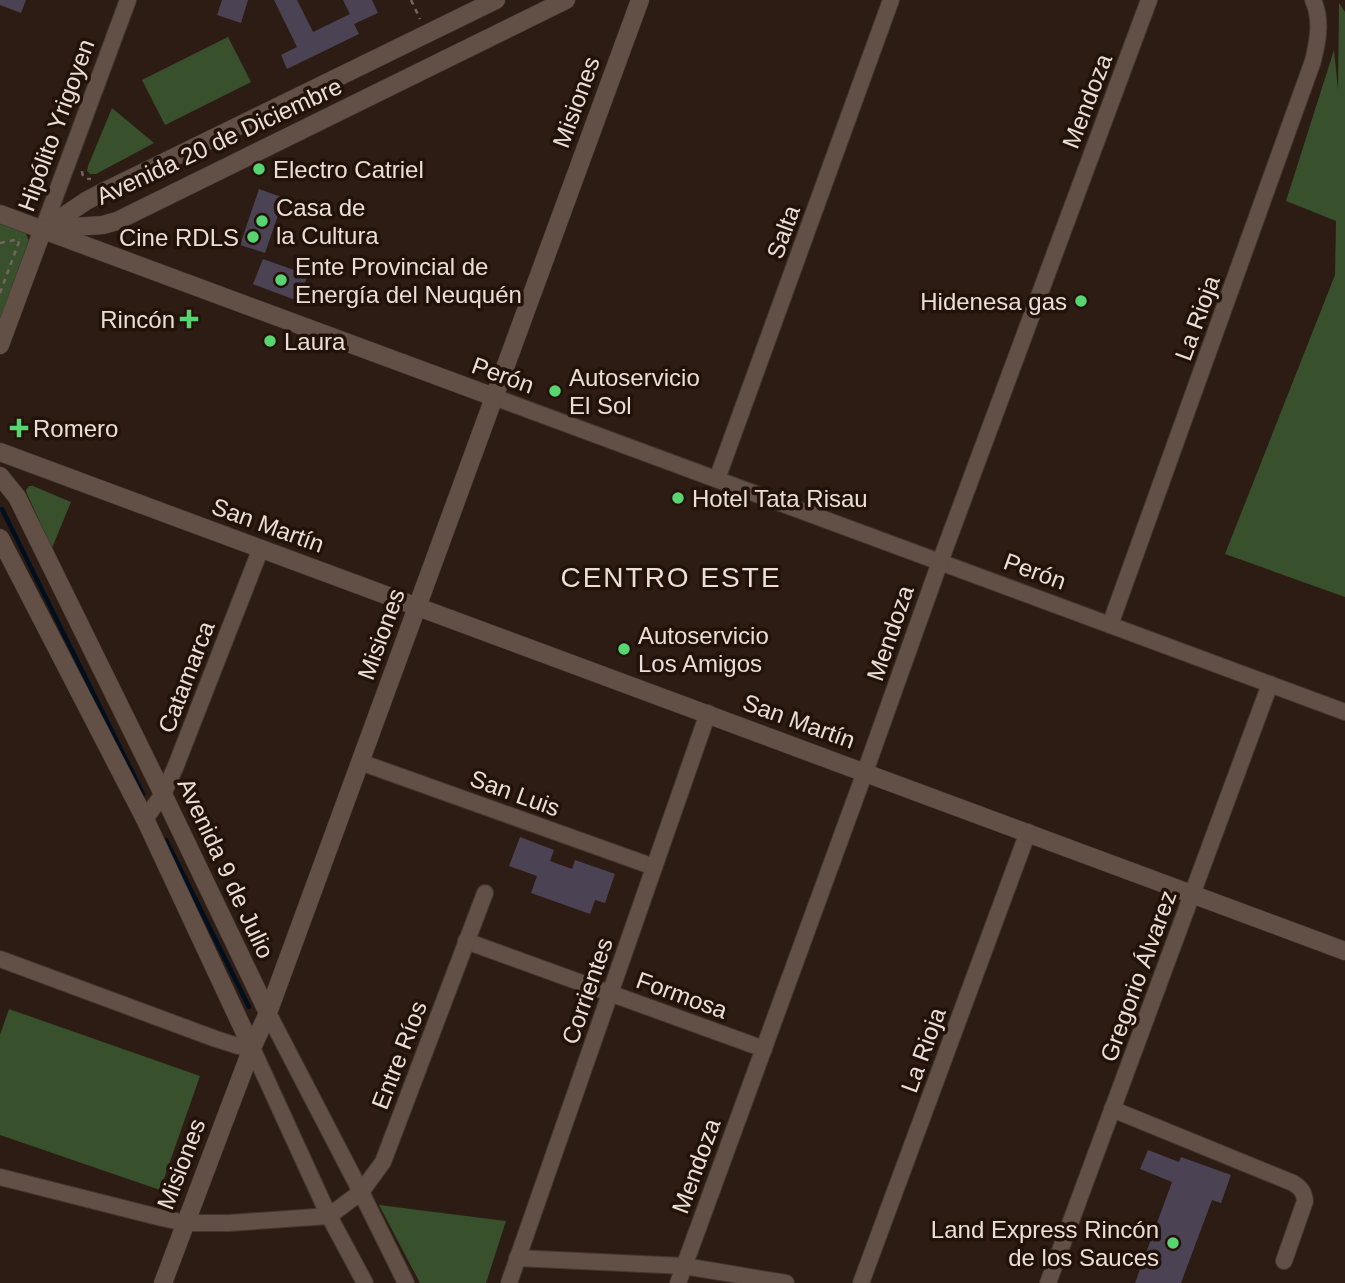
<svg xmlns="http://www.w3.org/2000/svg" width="1345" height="1283" font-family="Arial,sans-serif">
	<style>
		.green { fill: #38502b }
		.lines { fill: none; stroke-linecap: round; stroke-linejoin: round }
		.stream { stroke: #000f1e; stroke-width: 4.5 }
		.building { fill: #4b4354 }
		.street-casing { stroke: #423630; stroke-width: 18 }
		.secondary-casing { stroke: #423630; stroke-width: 19 }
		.path { stroke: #74655d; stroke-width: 2.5; stroke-dasharray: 5 5; stroke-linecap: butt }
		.street { stroke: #624f45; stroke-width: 16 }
		.secondary { stroke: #624f45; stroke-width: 18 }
		.poi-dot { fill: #58d570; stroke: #22120a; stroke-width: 2.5 }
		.labels { text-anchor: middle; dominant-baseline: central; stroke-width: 7; stroke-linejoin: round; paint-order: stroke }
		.street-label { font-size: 24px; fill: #eaded8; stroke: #22120a }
		.poi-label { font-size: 24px; fill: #eaded8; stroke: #22120a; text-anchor: start }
		.quarter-label { font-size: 28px; letter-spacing: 2px; fill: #eaded8; stroke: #22120a }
	</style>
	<rect width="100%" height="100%" fill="#2c1c13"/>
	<g class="green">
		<polygon points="1339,3 1345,12 1345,597 1225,554 1335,275 1336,221 1286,201 1334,50 1338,90"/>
		<polygon points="228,37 251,82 165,125 142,80"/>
		<polygon points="112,108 154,143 96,174 90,174 87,171 88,166"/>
		<polygon points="0,223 25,232 29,240 0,320"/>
		<polygon points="29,486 33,486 71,502 52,548 27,494 26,490"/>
		<polygon points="9,1009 200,1076 160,1190 0,1135 0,1035"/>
		<polygon points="379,1205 506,1221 486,1283 420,1283"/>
	</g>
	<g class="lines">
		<g class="stream">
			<polyline points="2,509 143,794"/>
			<polyline points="166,840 249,1007"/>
		</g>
	</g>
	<g class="building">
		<polygon points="0,0 26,0 21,13 0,5"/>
		<polygon points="222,0 248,0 241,23 217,15"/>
		<polygon points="274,0 297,0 313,32 350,14 343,0 372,0 378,13 354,24 359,34 287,69 281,55 297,47"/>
		<polygon points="259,189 284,198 265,253 240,245"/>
		<polygon points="263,259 308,275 298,301 253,284"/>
		<polygon points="520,837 554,850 550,861 572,869 575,860 615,874 605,903 595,900 590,914 531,893 537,876 509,866"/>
		<polygon points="1148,1150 1179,1162 1181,1157 1231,1175 1221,1203 1212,1200 1181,1283 1135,1283 1172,1182 1140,1169"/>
	</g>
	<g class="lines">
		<defs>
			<g id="street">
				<polyline points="43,229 128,0"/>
				<polyline points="494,397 1345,712"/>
				<polyline points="717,479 891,0"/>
				<path d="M1110,625L1313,61C1318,40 1322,20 1313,0"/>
				<polyline points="360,762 654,867"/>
				<polyline points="145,819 163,794 175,768 261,548"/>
				<polyline points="466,941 764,1049"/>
				<polyline points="0,959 216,1039 238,1046 252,1048 329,1216 365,1283"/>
				<polyline points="268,1013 361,1192 406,1283"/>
				<path d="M1112,1109L1293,1183C1301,1188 1304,1192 1305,1201L1284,1261"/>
				<polyline points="0,1177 162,1218 185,1223 229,1223 329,1216 361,1192 383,1162 485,893"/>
				<polyline points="517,1258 684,1266 786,1283"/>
				<polyline points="509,1283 708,713"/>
				<polyline points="678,1283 865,772 940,562 1149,0"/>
				<polyline points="861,1283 1028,832"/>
				<polyline points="1048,1283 1270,684"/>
			</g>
			<g id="secondary">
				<polyline points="0,214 494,397"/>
				<polyline points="46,228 86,201 107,190 496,0"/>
				<polyline points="43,229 103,225 117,221 566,0"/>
				<polyline points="0,345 43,229"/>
				<polyline points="0,452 1345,951"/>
				<polyline points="0,476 17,497 163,794 268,1013"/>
				<polyline points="0,538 145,819 252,1048"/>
				<polyline points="163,1283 252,1048 268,1013 640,0"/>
			</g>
		</defs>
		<use href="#street" class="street-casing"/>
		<use href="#secondary" class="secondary-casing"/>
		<g class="path">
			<polyline points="411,0 420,19"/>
			<path d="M82,171C82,177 85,179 91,179"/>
			<polyline points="0,243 20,239"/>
			<polyline points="0,293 20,239"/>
		</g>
		<use href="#street" class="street"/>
		<use href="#secondary" class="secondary"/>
	</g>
	<g class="poi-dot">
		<circle cx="259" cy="169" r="7"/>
		<circle cx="262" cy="221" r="7"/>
		<circle cx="253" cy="237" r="7"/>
		<circle cx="281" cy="280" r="7"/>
		<circle cx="1081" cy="301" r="7"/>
		<path d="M185.5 308.5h7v7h7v7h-7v7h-7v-7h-7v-7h7z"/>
		<circle cx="270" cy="341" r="7"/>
		<circle cx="555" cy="391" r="7"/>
		<path d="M15.5 417.5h7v7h7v7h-7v7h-7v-7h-7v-7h7z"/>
		<circle cx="678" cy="498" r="7"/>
		<circle cx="624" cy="649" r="7"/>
		<circle cx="1173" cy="1243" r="7"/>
	</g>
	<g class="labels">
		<g class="street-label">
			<text transform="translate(1087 101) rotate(-69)">Mendoza</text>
			<text transform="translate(576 102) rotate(-70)">Misiones</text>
			<text transform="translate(56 125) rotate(-70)">Hipólito Yrigoyen</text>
			<text transform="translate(219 141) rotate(-25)">Avenida 20 de Diciembre</text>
			<text transform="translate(783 232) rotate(-70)">Salta</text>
			<text transform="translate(1197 318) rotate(-70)">La Rioja</text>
			<text transform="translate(503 375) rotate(20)">Perón</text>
			<text transform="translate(268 525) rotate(20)">San Martín</text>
			<text transform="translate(1035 571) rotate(20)">Perón</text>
			<text transform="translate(890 633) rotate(-71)">Mendoza</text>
			<text transform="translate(381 634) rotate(-70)">Misiones</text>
			<text transform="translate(186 677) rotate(-69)">Catamarca</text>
			<text transform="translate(799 721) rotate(20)">San Martín</text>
			<text transform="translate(515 793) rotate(20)">San Luis</text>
			<text transform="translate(226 868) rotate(65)">Avenida 9 de Julio</text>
			<text transform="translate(1138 976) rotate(-70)">Gregorio Álvarez</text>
			<text transform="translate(587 991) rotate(-71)">Corrientes</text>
			<text transform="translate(682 995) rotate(20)">Formosa</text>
			<text transform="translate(923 1050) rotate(-70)">La Rioja</text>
			<text transform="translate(399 1055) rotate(-69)">Entre Ríos</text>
			<text transform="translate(181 1164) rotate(-69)">Misiones</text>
			<text transform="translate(696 1166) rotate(-70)">Mendoza</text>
		</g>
		<g class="poi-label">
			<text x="273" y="169">Electro Catriel</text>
			<text x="276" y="207">Casa de<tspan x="276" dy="28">la Cultura</tspan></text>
			<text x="239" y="237" text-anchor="end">Cine RDLS</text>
			<text x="295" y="266">Ente Provincial de<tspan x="295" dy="28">Energía del Neuquén</tspan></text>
			<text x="1067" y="301" text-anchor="end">Hidenesa gas</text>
			<text x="175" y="319" text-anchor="end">Rincón</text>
			<text x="284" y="341">Laura</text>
			<text x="569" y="377">Autoservicio<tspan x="569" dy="28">El Sol</tspan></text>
			<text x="33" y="428">Romero</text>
			<text x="692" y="498">Hotel Tata Risau</text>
			<text x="638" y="635">Autoservicio<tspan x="638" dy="28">Los Amigos</tspan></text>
			<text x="1159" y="1229" text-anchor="end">Land Express Rincón<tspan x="1159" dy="28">de los Sauces</tspan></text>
		</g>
		<g class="quarter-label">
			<text x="671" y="577">CENTRO ESTE</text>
		</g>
	</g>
</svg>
